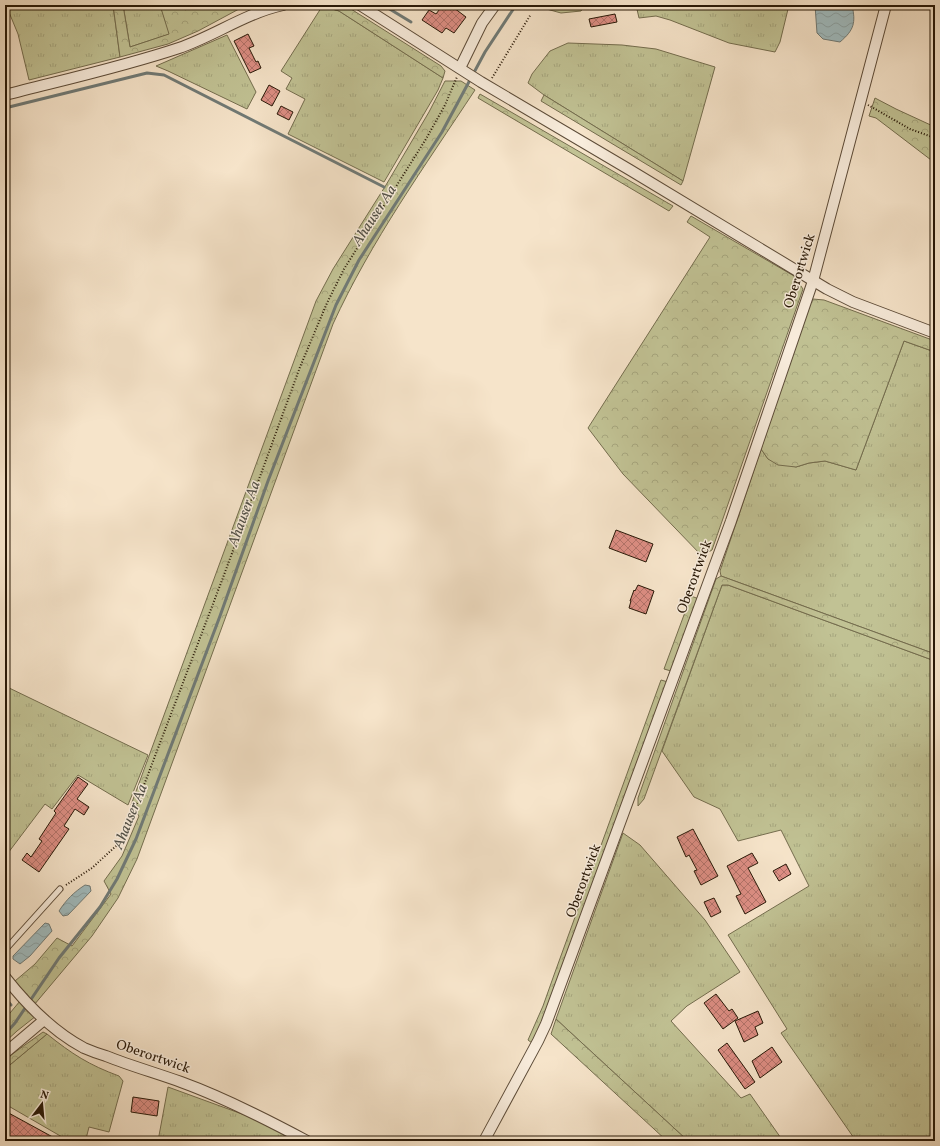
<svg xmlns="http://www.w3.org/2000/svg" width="940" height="1146" font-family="Vollkorn,serif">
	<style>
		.grass { fill: url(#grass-tufts); stroke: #746d4e }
		.forest { fill: url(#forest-crowns); stroke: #746d4e }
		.water { fill: url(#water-waves); stroke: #707a76 }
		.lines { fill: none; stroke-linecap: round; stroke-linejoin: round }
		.stream { stroke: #707a76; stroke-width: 3 }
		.building { fill: url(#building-cross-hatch); stroke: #281807 }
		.service-casing { stroke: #5c4b38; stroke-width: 7 }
		.minor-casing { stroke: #5c4b38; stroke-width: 12 }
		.path { stroke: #281807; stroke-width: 2; stroke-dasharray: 1 2; stroke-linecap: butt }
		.service { stroke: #f9eddd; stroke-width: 5 }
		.minor { stroke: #f9eddd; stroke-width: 10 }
		.labels { text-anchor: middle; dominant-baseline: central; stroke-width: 3; stroke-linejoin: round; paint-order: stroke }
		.street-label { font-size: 14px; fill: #281807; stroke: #f9eddd }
		.water-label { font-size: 15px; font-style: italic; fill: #525148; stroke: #f9eddd }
	</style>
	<defs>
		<pattern id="grass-tufts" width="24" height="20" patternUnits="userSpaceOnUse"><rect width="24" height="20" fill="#c1c294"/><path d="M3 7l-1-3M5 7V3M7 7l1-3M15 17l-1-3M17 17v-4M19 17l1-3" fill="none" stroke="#a6a67e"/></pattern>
		<pattern id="forest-crowns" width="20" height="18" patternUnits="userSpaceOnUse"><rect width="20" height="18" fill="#c1c294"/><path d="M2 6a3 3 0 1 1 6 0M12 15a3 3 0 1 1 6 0" fill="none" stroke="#a6a67e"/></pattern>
		<pattern id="water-waves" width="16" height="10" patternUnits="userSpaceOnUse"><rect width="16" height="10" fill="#a0bcc0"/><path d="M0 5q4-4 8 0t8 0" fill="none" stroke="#8aa1a4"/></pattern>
		<pattern id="building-cross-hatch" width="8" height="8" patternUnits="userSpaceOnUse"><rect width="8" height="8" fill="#dd8e84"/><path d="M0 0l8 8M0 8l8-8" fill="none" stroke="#b3736a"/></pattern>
	</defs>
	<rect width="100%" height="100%" fill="#f6e4ca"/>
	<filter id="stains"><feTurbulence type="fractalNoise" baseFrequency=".005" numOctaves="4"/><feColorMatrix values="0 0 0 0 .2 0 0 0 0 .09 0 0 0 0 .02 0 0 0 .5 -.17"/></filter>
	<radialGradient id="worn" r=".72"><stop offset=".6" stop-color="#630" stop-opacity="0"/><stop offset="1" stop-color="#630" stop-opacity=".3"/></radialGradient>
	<g class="grass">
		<polygon points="6,5 113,5 120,57 29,80 18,34"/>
		<polygon points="123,5 160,5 170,34 130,47"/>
		<polygon points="323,5 329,8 339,11 443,78 438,90 384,182 288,134 305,99 286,89 292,78 281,71"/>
		<polygon points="532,5 585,5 581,11 561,13"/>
		<polygon points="636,5 789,5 780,42 775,52 729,43 670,20 656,16 639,18"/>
		<polygon points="227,35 256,92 247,109 168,71 156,66"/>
		<polygon points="568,43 622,45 656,49 715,67 683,181 544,95 528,83 532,74 550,51"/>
		<polygon points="904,341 935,352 935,654 721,576 720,571 761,449 768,459 796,467 809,463 825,461 856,470"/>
		<polygon points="722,585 728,585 935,661 935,1141 856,1141 781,1033 787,1029 728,935 809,886 781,830 738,841 720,809 694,797 662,751"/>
		<polygon points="5,686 148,755 128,805 78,775 52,809 45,804 5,857"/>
		<polygon points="623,833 640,845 705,920 740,972 687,1006 671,1021 741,1098 750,1094 783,1141 688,1141 556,1019"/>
		<path d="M47,1034C72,1054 89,1065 119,1076L123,1081L109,1132L89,1127L86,1139L78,1137L76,1141H69L5,1104V1069Z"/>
		<polygon points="168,1087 253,1118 299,1141 158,1141"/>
	</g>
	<g class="forest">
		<polygon points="113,5 123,5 130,47 169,34 160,5 183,5 185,10 194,5 237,5 239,9 198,31 168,44 120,57"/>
		<polygon points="323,5 340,5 351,9 441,66 445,71 443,78 339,11 329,8"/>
		<path d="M445,81H461L475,90C425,166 371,241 333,324L137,859L118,898L92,936L34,1005L15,981L35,964L57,938L72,946L111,894L104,881L122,856L139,816L131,805L316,301L333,269L386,185L429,112Z"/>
		<polygon points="480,94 673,206 669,211 478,98"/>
		<polygon points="544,95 683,181 681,185 541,101"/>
		<polygon points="875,98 896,109 935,127 935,163 876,118 869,116"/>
		<polygon points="691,216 794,276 803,289 712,550 702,556 623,474 588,428 710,237 687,222"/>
		<polygon points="813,299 824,300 935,341 935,352 904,341 856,470 825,461 809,463 796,467 778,465 768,459 761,449 809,306"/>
		<polygon points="721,576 935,654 935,661 728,585 722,585 644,799 638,806 638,798 716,579"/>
		<polygon points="691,596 699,599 671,671 664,669"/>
		<polygon points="661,680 668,682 551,1003 532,1043 528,1040 543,1006 554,975"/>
		<polygon points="20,1001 36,1016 17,1031 5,1042 5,1019"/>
		<polygon points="556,1019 688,1141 667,1141 551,1034"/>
		<polygon points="43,1032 47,1034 5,1069 5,1062 11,1055"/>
	</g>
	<g class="water">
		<path d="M815,5H852C856,23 854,30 840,42L823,39L817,33Z"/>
		<path d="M85,885L90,886L91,891L68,915L63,916L59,911C66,900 74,892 85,885Z"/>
		<polygon points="45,923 49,924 52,931 30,956 20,964 13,959 13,956"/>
	</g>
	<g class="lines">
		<g class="stream">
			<polyline points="383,5 411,22"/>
			<polyline points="5,108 147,73 164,75 384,187"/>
			<polyline points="5,998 11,1005"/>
			<polyline points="5,1034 15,1023 59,958 100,907 117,879 136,839 220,616 268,481 336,305 359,260 442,132 485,52 516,5"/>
		</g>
	</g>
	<g class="building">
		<polygon points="443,5 456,5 454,8 466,17 454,33 446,28 442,33 422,20 429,10 436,14"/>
		<polygon points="615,14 617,22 591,27 589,19"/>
		<polygon points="248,34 254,46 249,48 256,62 258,61 261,68 250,73 234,41"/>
		<polygon points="269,85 280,91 272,106 261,100"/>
		<polygon points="281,106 293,112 289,120 277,114"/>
		<polygon points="616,530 653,544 646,562 609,548"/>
		<polygon points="638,585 654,591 646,614 629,608 631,601 630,601 634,590 635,591"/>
		<polygon points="78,777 88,784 77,799 89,807 84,815 75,809 64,826 69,829 39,872 22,860 27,853 31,857 42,841 39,839 56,813 54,811"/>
		<polygon points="693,829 718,876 701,885 694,871 697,870 689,855 686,857 677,837"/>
		<polygon points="752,853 758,863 748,868 766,902 745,914 736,896 741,894 727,866"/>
		<polygon points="786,864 791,874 779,881 773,871"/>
		<polygon points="714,898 721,912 711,917 704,902"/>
		<polygon points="716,994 729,1011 732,1009 738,1018 723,1029 704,1003"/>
		<polygon points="758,1011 763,1023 755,1027 758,1035 744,1042 735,1021"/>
		<polygon points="727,1043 755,1082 745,1089 718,1050"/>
		<polygon points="772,1047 782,1062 760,1078 752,1061"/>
		<polygon points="133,1097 159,1101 157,1116 131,1112"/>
		<polygon points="5,1111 60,1141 5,1141"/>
	</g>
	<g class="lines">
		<defs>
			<polyline id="service" points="5,950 60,889"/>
			<g id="minor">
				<polyline points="360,5 481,82 630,170 827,289 853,302 935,333"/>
				<polyline points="460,68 482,23 495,5"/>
				<path d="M5,95C63,80 122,67 179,48C214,36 246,13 283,5"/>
				<path d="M5,977C27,1005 52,1031 84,1048C91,1051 99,1054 106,1056C131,1066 156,1073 181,1082C225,1098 266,1119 307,1141"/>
				<polyline points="5,1053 44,1020"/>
				<polyline points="484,1141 538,1041 546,1024 731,521 813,281 886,5"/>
			</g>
		</defs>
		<use href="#service" class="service-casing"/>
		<use href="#minor" class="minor-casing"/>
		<g class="path">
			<polyline points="492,78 531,14"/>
			<polyline points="868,105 910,129 935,138"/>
			<polyline points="66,885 92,868 116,846 128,827 224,575 300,367 327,303 344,269 426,139 445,105 457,77"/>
		</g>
		<use href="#service" class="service"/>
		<use href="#minor" class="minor"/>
	</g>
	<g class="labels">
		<g class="street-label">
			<text transform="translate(800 271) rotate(-73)">Oberortwick</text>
			<text transform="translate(695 577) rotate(-70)">Oberortwick</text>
			<text transform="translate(584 881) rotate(-70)">Oberortwick</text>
			<text transform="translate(153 1057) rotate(19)">Oberortwick</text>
		</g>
		<g class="water-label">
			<text transform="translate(375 216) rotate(-57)">Ahauser Aa</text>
			<text transform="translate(245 514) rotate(-70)">Ahauser Aa</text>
			<text transform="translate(131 817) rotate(-68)">Ahauser Aa</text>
		</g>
	</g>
	<rect width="940" height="1146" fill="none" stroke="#f6e4ca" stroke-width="20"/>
	<rect x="6" y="6" width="928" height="1134" fill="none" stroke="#281807" stroke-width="2"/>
	<rect x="10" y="10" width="920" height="1126" fill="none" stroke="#281807"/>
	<g transform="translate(42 1104) rotate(16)" stroke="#f9eddd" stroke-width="3" paint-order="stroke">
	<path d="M0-3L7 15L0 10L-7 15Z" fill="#281807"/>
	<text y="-6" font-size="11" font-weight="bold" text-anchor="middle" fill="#281807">N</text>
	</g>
	<rect width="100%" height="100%" filter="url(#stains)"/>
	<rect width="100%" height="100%" fill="url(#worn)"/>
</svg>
